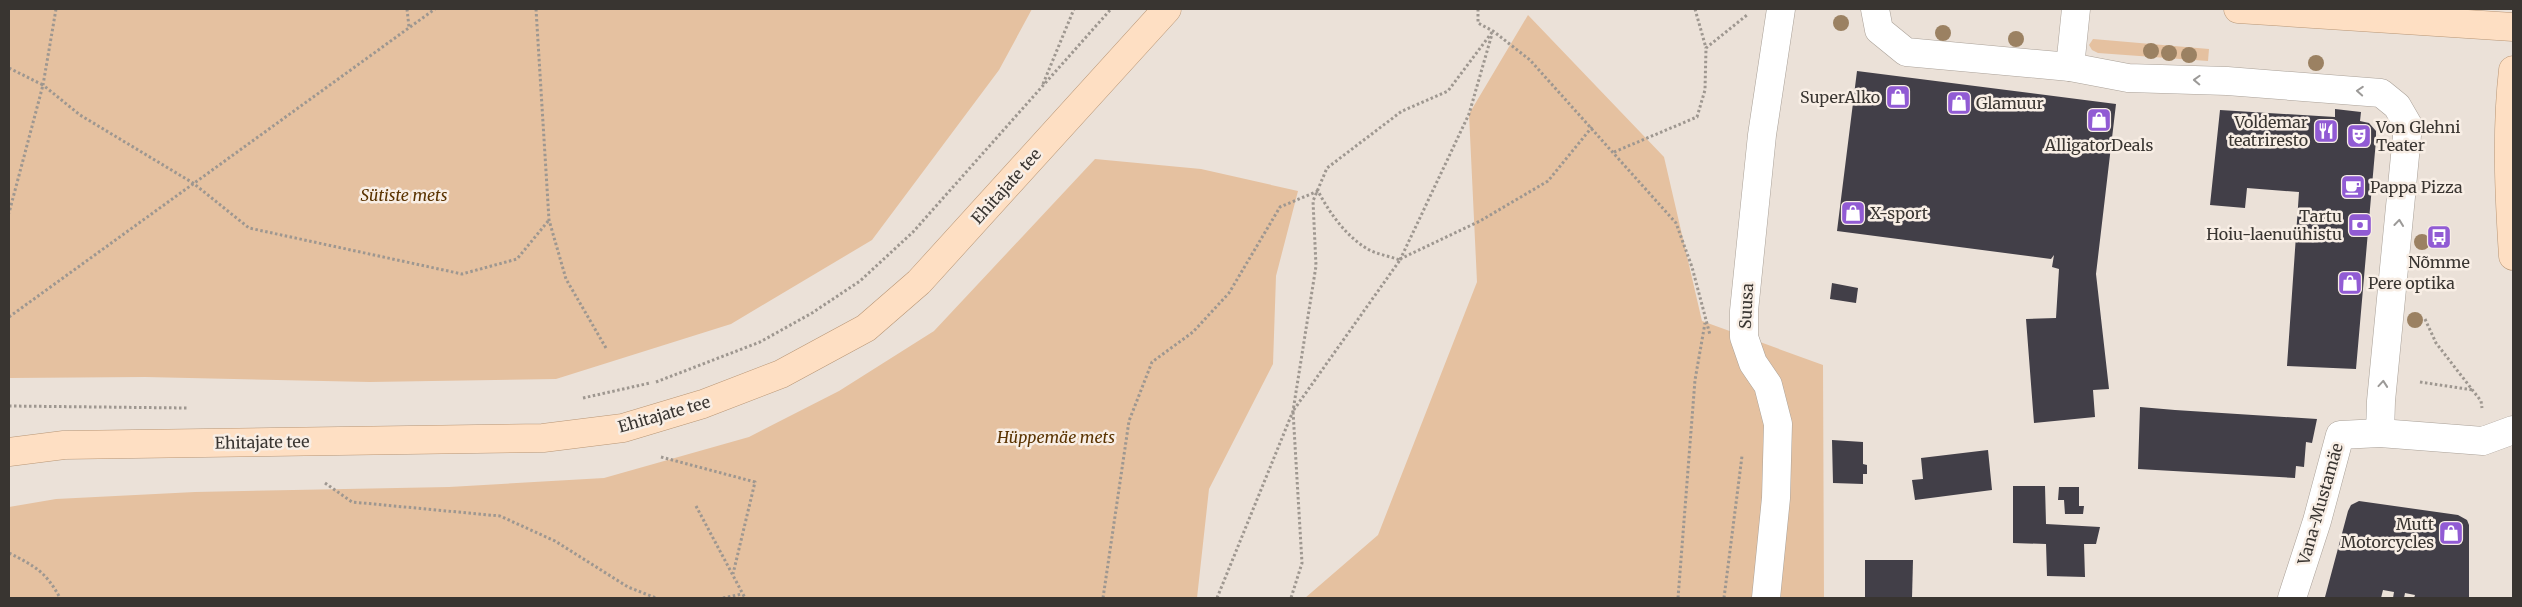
<svg xmlns="http://www.w3.org/2000/svg" width="2522" height="607" font-family="Merriweather,serif">
	<style>
		.green { fill: #e5c1a0 }
		.building { fill: #423f48 }
		.lines { fill: none; stroke-linecap: round; stroke-linejoin: round }
		.minor-casing { stroke: #aaa198; stroke-width: 29 }
		.major-casing { stroke: #b89676; stroke-width: 29 }
		.path { stroke: #9e9790; stroke-width: 3; stroke-dasharray: 2.5 2.5; stroke-linecap: butt }
		.minor { stroke: #fff; stroke-width: 28 }
		.major { stroke: #fedfc3; stroke-width: 28 }
		.tree { fill: #9b8162 }
		.oneway { stroke: #9c9a98 }
		.labels { text-anchor: middle; dominant-baseline: central; stroke-width: 5; stroke-linejoin: round; paint-order: stroke }
		.poi-label { font-size: 16px; fill: #393531; stroke: #f8eee5; text-anchor: start }
		.street-label { font-size: 16px; fill: #393531; stroke: #f8eee5 }
		.park-label { font-size: 16px; font-style: italic; fill: #5a3301; stroke: #f8eee5 }
	</style>
	<rect width="100%" height="100%" fill="#ebe1d8"/>
	<g class="green">
		<polygon points="9,9 1032,9 999,70 872,240 731,324 556,379 370,382 145,377 9,378"/>
		<polygon points="1528,15 1664,157 1702,321 1823,365 1824,598 1305,598 1378,535 1477,282 1469,114"/>
		<polygon points="2093,39 2209,49 2208,61 2098,53 2092,50 2089,45"/>
		<polygon points="1095,159 1201,169 1298,191 1276,276 1273,364 1209,489 1197,598 9,598 9,507 56,499 195,492 449,487 604,478 749,437 839,391 934,331"/>
	</g>
	<g class="building">
		<polygon points="1857,71 2116,104 2096,274 2109,389 2093,390 2095,417 2034,423 2026,319 2056,318 2059,269 2052,267 2054,255 2051,259 1837,231"/>
		<polygon points="2335,109 2361,112 2360,121 2369,123 2376,131 2376,140 2356,369 2287,366 2299,192 2247,188 2245,208 2210,205 2220,110 2335,117"/>
		<polygon points="1832,283 1858,288 1856,303 1830,299"/>
		<polygon points="2140,407 2175,410 2317,419 2312,443 2306,442 2304,467 2296,466 2295,478 2138,469"/>
		<polygon points="1832,440 1863,442 1863,464 1867,465 1867,474 1863,474 1863,484 1833,483"/>
		<polygon points="1988,450 1992,490 1915,500 1912,480 1923,479 1921,458"/>
		<polygon points="2013,486 2045,486 2046,524 2100,527 2096,544 2084,544 2085,577 2047,576 2046,544 2013,543"/>
		<polygon points="2059,487 2079,487 2079,506 2084,506 2083,514 2065,514 2064,500 2058,500"/>
		<polygon points="2359,501 2458,515 2467,520 2469,525 2469,598 2414,598 2415,595 2405,593 2404,598 2393,598 2394,592 2383,590 2381,598 2325,597 2348,511 2351,505"/>
		<polygon points="1865,560 1913,560 1912,598 1865,598"/>
	</g>
	<g class="lines">
		<defs>
			<g id="minor">
				<polyline points="1875,9 1879,30 1906,52 2070,67"/>
				<polyline points="2076,9 2070,67 2128,78 2227,81 2381,93 2397,106 2408,125 2381,401 2380,433"/>
				<polyline points="1766,598 1776,498 1778,424 1768,385 1753,363 1744,337 1744,311 1762,135 1781,9"/>
				<polyline points="2292,598 2317,521 2340,435 2380,433 2483,441 2513,430"/>
			</g>
			<g id="major">
				<polyline points="2238,9 2513,27"/>
				<path d="M2513,70C2506,131 2509,195 2513,256"/>
				<polyline points="9,452 64,445 543,438 623,428 703,404 781,374 866,328 919,282 1167,9"/>
			</g>
		</defs>
		<use href="#minor" class="minor-casing"/>
		<use href="#major" class="major-casing"/>
		<g class="path">
			<polyline points="56,9 43,85 80,115 193,183 249,228 462,274 517,259 549,220"/>
			<polyline points="407,9 409,27"/>
			<polyline points="536,9 549,220 566,279 606,348"/>
			<polyline points="1478,9 1478,23 1493,31 1530,60 1676,223 1692,267 1710,335"/>
			<polyline points="1695,9 1706,48"/>
			<polyline points="9,68 43,85 9,213"/>
			<polyline points="1043,84 1074,9"/>
			<polyline points="1614,152 1697,117 1705,90 1706,48 1747,15"/>
			<polyline points="1400,259 1480,221 1548,181 1592,127"/>
			<polyline points="1400,260 1469,114 1492,34"/>
			<polyline points="9,317 435,9"/>
			<polyline points="2425,319 2436,343 2481,401 2482,408"/>
			<polyline points="656,382 760,342 812,313 860,281 913,232 1111,9"/>
			<polyline points="2420,382 2473,390"/>
			<polyline points="583,398 650,383"/>
			<polyline points="9,406 187,408"/>
			<polyline points="661,457 755,482 733,574"/>
			<polyline points="325,483 352,502 500,516 555,541 628,587 656,598"/>
			<polyline points="696,506 745,598"/>
			<path d="M9,553C35,566 46,572 60,598"/>
			<polyline points="723,598 742,594"/>
			<path d="M1103,598L1129,421L1152,362L1193,332L1229,293L1280,207L1318,191C1329,212 1345,235 1366,248C1375,254 1389,256 1400,260L1293,411L1302,563L1291,598"/>
			<polyline points="1217,598 1293,411 1316,266 1313,201 1327,168 1402,111 1448,91 1493,31"/>
			<polyline points="1678,598 1695,380 1705,323"/>
			<polyline points="1724,598 1742,456"/>
		</g>
		<use href="#minor" class="minor"/>
		<use href="#major" class="major"/>
	</g>
	<g class="tree">
		<circle cx="1841" cy="23" r="8"/>
		<circle cx="1943" cy="33" r="8"/>
		<circle cx="2016" cy="39" r="8"/>
		<circle cx="2151" cy="51" r="8"/>
		<circle cx="2169" cy="53" r="8"/>
		<circle cx="2189" cy="55" r="8"/>
		<circle cx="2316" cy="63" r="8"/>
		<circle cx="2422" cy="242" r="8"/>
		<circle cx="2415" cy="320" r="8"/>
	</g>
	<defs><path id="oneway-chevron" d="M-2-3.5L2.5 0L-2 3.5" fill="none" stroke-width="1.6" stroke-linecap="round" stroke-linejoin="round" transform="scale(1.25)"/></defs>
	<g class="oneway">
		<use href="#oneway-chevron" transform="translate(2197 80) rotate(-178)"/>
		<use href="#oneway-chevron" transform="translate(2360 91) rotate(-176)"/>
		<use href="#oneway-chevron" transform="translate(2399 223) rotate(-84)"/>
		<use href="#oneway-chevron" transform="translate(2383 384) rotate(-85)"/>
	</g>
	<defs>
		<symbol id="shop-square" viewBox="-11 -11 22 22"><rect x="-9" y="-9" width="18" height="18" rx="4" fill="#915bd4" stroke="#f8eee5"/><path d="M-5-2.5h2.3a2.7 3.5 0 0 1 5.4 0H5L5.5 6h-11ZM-1.5-2.5h3a1.5 2.3 0 0 0-3 0Z" fill="#fff"/></symbol>
		<symbol id="restaurant-square" viewBox="-11 -11 22 22"><rect x="-9" y="-9" width="18" height="18" rx="4" fill="#915bd4" stroke="#f8eee5"/><path d="M-5-6h1v4h1v-4h1v4h1v-4h1v5L-1.5 .5V6h-2V.5L-5-1ZM5-6V6H3V1.5H1.5Q1.5-4 5-6Z" fill="#fff"/></symbol>
		<symbol id="theatre-square" viewBox="-11 -11 22 22"><rect x="-9" y="-9" width="18" height="18" rx="4" fill="#915bd4" stroke="#f8eee5"/><path d="M-5-5.5Q0-4 5-5.5V0Q5 5 0 6Q-5 5-5 0ZM-3.3-2.5H-1v1.5H-3.3ZM1-2.5H3.3v1.5H1ZM-2.8 1Q0 5.5 2.8 1Z" fill="#fff"/></symbol>
		<symbol id="cafe-square" viewBox="-11 -11 22 22"><rect x="-9" y="-9" width="18" height="18" rx="4" fill="#915bd4" stroke="#f8eee5"/><path d="M-5.5-4.5H6V0H3Q3 3.5 0 3.5H-2.5Q-5.5 3.5-5.5 0ZM3-3.2v2h1.7v-2ZM-6 4.5H4V6H-6Z" fill="#fff"/></symbol>
		<symbol id="bank-square" viewBox="-11 -11 22 22"><rect x="-9" y="-9" width="18" height="18" rx="4" fill="#915bd4" stroke="#f8eee5"/><path d="M-6-4H6V4H-6ZM0-2.3a2.3 2.3 0 1 0 0 4.6a2.3 2.3 0 1 0 0-4.6Z" fill="#fff"/></symbol>
		<symbol id="bus-square" viewBox="-11 -11 22 22"><rect x="-9" y="-9" width="18" height="18" rx="4" fill="#915bd4" stroke="#f8eee5"/><path d="M-5-6H5V4H4V6H2V4H-2V6H-4V4H-5ZM-3.5-4V0h7V-4ZM-3.5 1.2v1.5H-2V1.2ZM2 1.2v1.5H3.5V1.2Z" fill="#fff"/></symbol>
	</defs>
	<g fill-rule="evenodd">
		<use href="#shop-square" x="1884" y="83" width="28" height="28"/>
		<use href="#shop-square" x="1945" y="89" width="28" height="28"/>
		<use href="#shop-square" x="2085" y="106" width="28" height="28"/>
		<use href="#restaurant-square" x="2312" y="117" width="28" height="28"/>
		<use href="#theatre-square" x="2345" y="122" width="28" height="28"/>
		<use href="#cafe-square" x="2339" y="173" width="28" height="28"/>
		<use href="#shop-square" x="1839" y="199" width="28" height="28"/>
		<use href="#bank-square" x="2346" y="211" width="28" height="28"/>
		<use href="#bus-square" x="2425" y="223" width="28" height="28"/>
		<use href="#shop-square" x="2336" y="269" width="28" height="28"/>
		<use href="#shop-square" x="2437" y="519" width="28" height="28"/>
	</g>
	<g class="labels">
		<g class="poi-label">
			<text x="1880" y="97" text-anchor="end">SuperAlko</text>
			<text x="1976" y="103">Glamuur</text>
			<text x="2308" y="122" text-anchor="end">Voldemar<tspan x="2308" dy="18">teatriresto</tspan></text>
			<text x="2376" y="127">Von Glehni<tspan x="2376" dy="18">Teater</tspan></text>
			<text x="2099" y="145" text-anchor="middle">AlligatorDeals</text>
			<text x="2370" y="187">Pappa Pizza</text>
			<text x="1870" y="213">X-sport</text>
			<text x="2342" y="216" text-anchor="end">Tartu<tspan x="2342" dy="18">Hoiu-laenuühistu</tspan></text>
			<text x="2439" y="262" text-anchor="middle">Nõmme</text>
			<text x="2368" y="283">Pere optika</text>
			<text x="2434" y="524" text-anchor="end">Mutt<tspan x="2434" dy="18">Motorcycles</tspan></text>
		</g>
		<g class="street-label">
			<text transform="translate(1006 186) rotate(-48)">Ehitajate tee</text>
			<text transform="translate(1746 306) rotate(-87)">Suusa</text>
			<text transform="translate(664 414) rotate(-16)">Ehitajate tee</text>
			<text transform="translate(262 442) rotate(-1)">Ehitajate tee</text>
			<text transform="translate(2320 504) rotate(-74)">Vana-Mustamäe</text>
		</g>
		<g class="park-label">
			<text x="404" y="195">Sütiste mets</text>
			<text x="1056" y="437">Hüppemäe mets</text>
		</g>
	</g>
	<rect width="2522" height="607" fill="none" stroke="#393531" stroke-width="20"/>
</svg>
